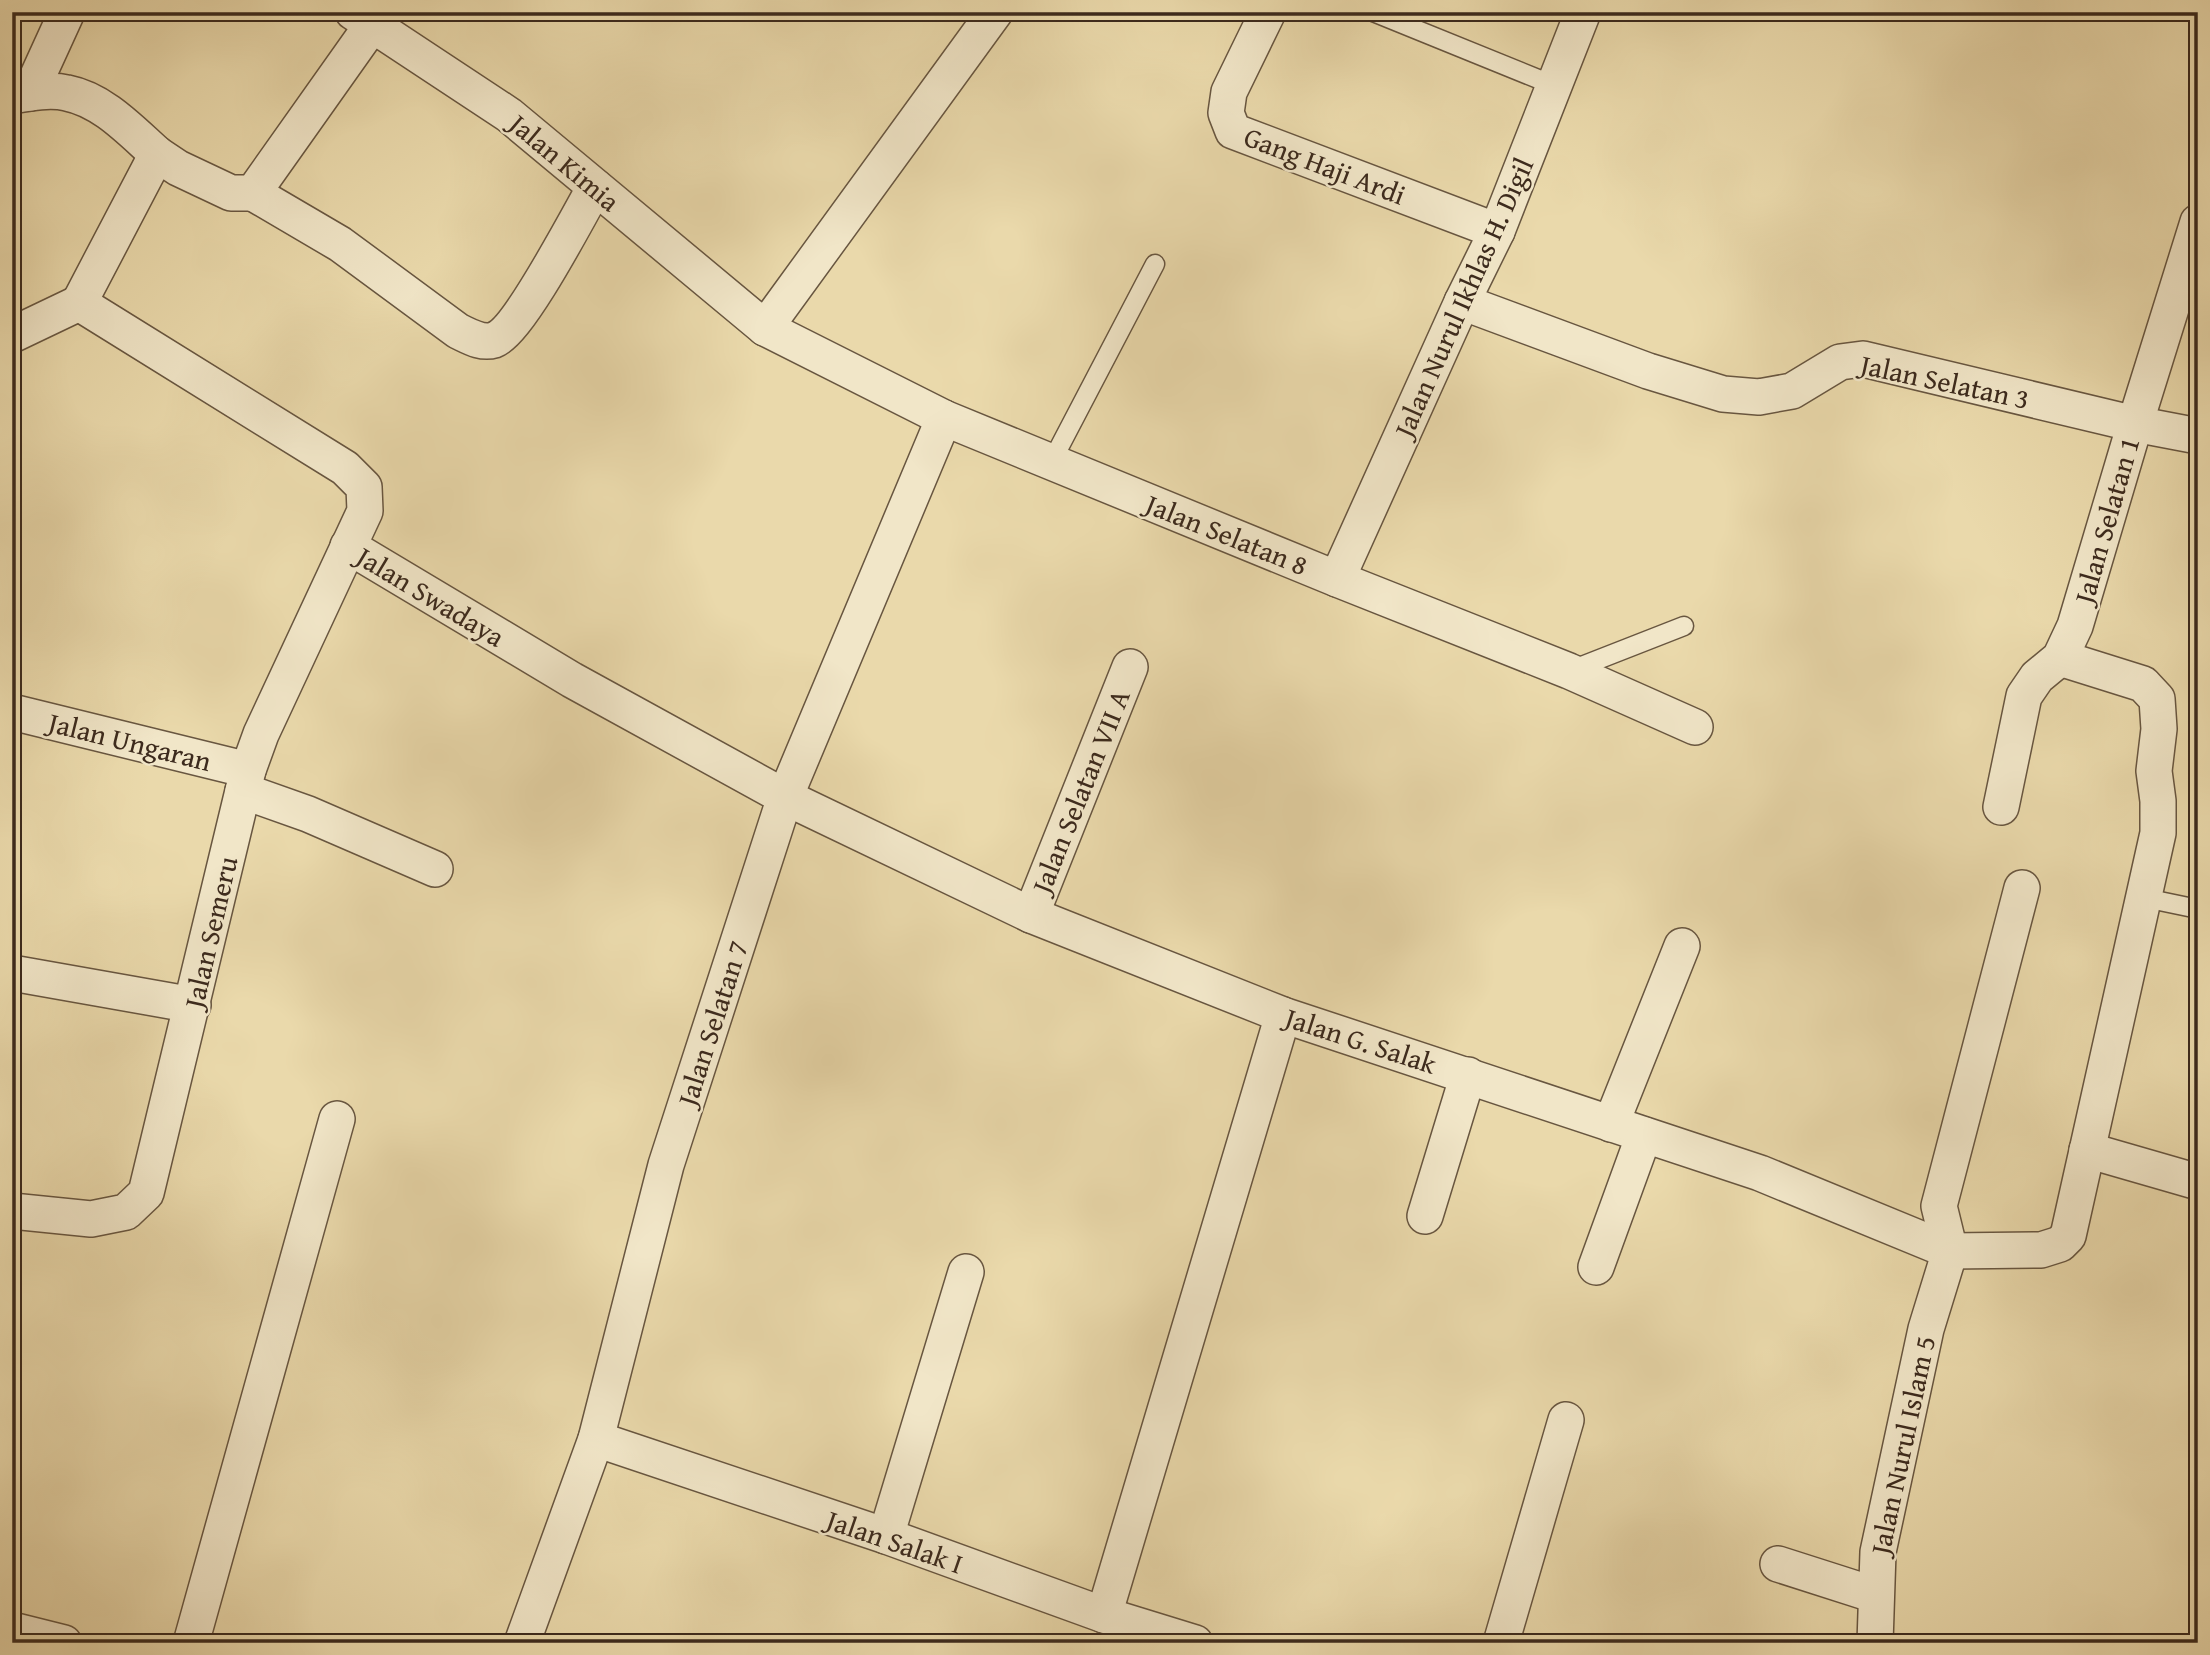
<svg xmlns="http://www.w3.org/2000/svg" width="2210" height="1655" font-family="'Gentium Book Plus',serif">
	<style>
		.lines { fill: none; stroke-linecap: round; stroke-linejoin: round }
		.lane-casing { stroke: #685640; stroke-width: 21 }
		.street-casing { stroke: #685640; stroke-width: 38 }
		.lane { stroke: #f1e6c8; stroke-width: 18 }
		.street { stroke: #f1e6c8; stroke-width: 35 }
		.labels { text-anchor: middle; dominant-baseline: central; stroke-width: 5; stroke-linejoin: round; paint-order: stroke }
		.street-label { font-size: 28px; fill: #3c2a1d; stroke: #f1e6c8 }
	</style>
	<rect width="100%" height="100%" fill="#ead9ab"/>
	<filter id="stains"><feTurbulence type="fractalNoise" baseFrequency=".00286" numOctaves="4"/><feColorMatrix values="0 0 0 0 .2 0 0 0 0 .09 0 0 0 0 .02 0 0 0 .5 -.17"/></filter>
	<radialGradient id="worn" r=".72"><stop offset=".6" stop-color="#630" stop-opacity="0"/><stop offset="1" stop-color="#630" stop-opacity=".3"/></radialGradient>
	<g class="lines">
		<defs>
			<g id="lane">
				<polyline points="1373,12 1553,85"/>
				<polyline points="1052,461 1155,264"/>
				<polyline points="1569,671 1684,626"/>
				<polyline points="2145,898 2198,909"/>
			</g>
			<g id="street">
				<polyline points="353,12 509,115 765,328 944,418 1337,579 1569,671 1695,727"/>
				<polyline points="1268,12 1229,92 1226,113 1233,131 1497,231"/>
				<polyline points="30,93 67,12"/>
				<path d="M12,96C29,93 50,89 67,93C103,100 131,131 157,154"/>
				<path d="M253,193L340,244L458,331C469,336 481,344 494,340C519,331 579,215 595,187"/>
				<polyline points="1462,302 1648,371 1723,394 1759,397 1792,391 1840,362 1863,359 2135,424 2198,436"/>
				<polyline points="79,303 157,154 178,168 231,193 253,193 372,25"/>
				<polyline points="765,328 995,12"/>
				<polyline points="12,335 79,303"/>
				<polyline points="348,546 572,680 785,797 1031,915 1283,1015 1760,1173 1950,1251 2041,1250 2060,1244 2068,1236 2158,833 2158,801 2154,771 2159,729 2157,699 2143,684 2060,658"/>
				<polyline points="1337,579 1462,302 1497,231 1583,12"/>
				<polyline points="12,712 248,770"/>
				<polyline points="243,791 308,814 435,869"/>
				<polyline points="2001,807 2024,696 2037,677 2060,658 2075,626 2135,424 2198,222"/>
				<polyline points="1031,915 1130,667"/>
				<polyline points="12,973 193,1005"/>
				<polyline points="1611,1124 1682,946"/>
				<polyline points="2087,1150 2198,1182"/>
				<polyline points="12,1211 91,1219 126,1212 146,1193 248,770 261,734 365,511 364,487 345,468 79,303"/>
				<polyline points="1425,1216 1468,1075"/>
				<polyline points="1950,1251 1939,1206 2022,888"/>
				<polyline points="1596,1267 1644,1135"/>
				<polyline points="596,1439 886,1536 1104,1615 1195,1643"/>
				<polyline points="886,1536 966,1272"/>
				<polyline points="1778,1564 1875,1595"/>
				<polyline points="1104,1615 1283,1015"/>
				<polyline points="12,1630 64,1643"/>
				<polyline points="191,1643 337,1119"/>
				<polyline points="522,1643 596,1439 666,1165 785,797 944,418"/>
				<polyline points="1501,1643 1566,1420"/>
				<polyline points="1875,1643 1878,1552 1926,1329 1950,1251"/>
			</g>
		</defs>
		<use href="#lane" class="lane-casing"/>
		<use href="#street" class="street-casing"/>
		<use href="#lane" class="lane"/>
		<use href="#street" class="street"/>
	</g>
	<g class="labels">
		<g class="street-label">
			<text transform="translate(565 162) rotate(40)">Jalan Kimia</text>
			<text transform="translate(1325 165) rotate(21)">Gang Haji Ardi</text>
			<text transform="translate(1463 297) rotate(-66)">Jalan Nurul Ikhlas H. Digil</text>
			<text transform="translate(1945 381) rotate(12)">Jalan Selatan 3</text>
			<text transform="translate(2106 520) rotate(-74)">Jalan Selatan 1</text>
			<text transform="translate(1227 534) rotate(22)">Jalan Selatan 8</text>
			<text transform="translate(431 596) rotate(31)">Jalan Swadaya</text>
			<text transform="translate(130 741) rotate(14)">Jalan Ungaran</text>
			<text transform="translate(1080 791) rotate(-68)">Jalan Selatan VII A</text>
			<text transform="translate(210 932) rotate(-77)">Jalan Semeru</text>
			<text transform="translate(712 1023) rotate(-72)">Jalan Selatan 7</text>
			<text transform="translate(1361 1040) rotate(18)">Jalan G. Salak</text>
			<text transform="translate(1902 1445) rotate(-78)">Jalan Nurul Islam 5</text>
			<text transform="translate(895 1541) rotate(19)">Jalan Salak I</text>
		</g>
	</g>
	<rect width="2210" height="1655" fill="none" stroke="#ead9ab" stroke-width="42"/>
	<rect x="14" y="14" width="2182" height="1627" fill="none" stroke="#3c2a1d" stroke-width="3.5"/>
	<rect x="21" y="21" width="2168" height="1613" fill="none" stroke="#3c2a1d" stroke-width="2"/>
	<rect width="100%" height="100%" filter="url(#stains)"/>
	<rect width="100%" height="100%" fill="url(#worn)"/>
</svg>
